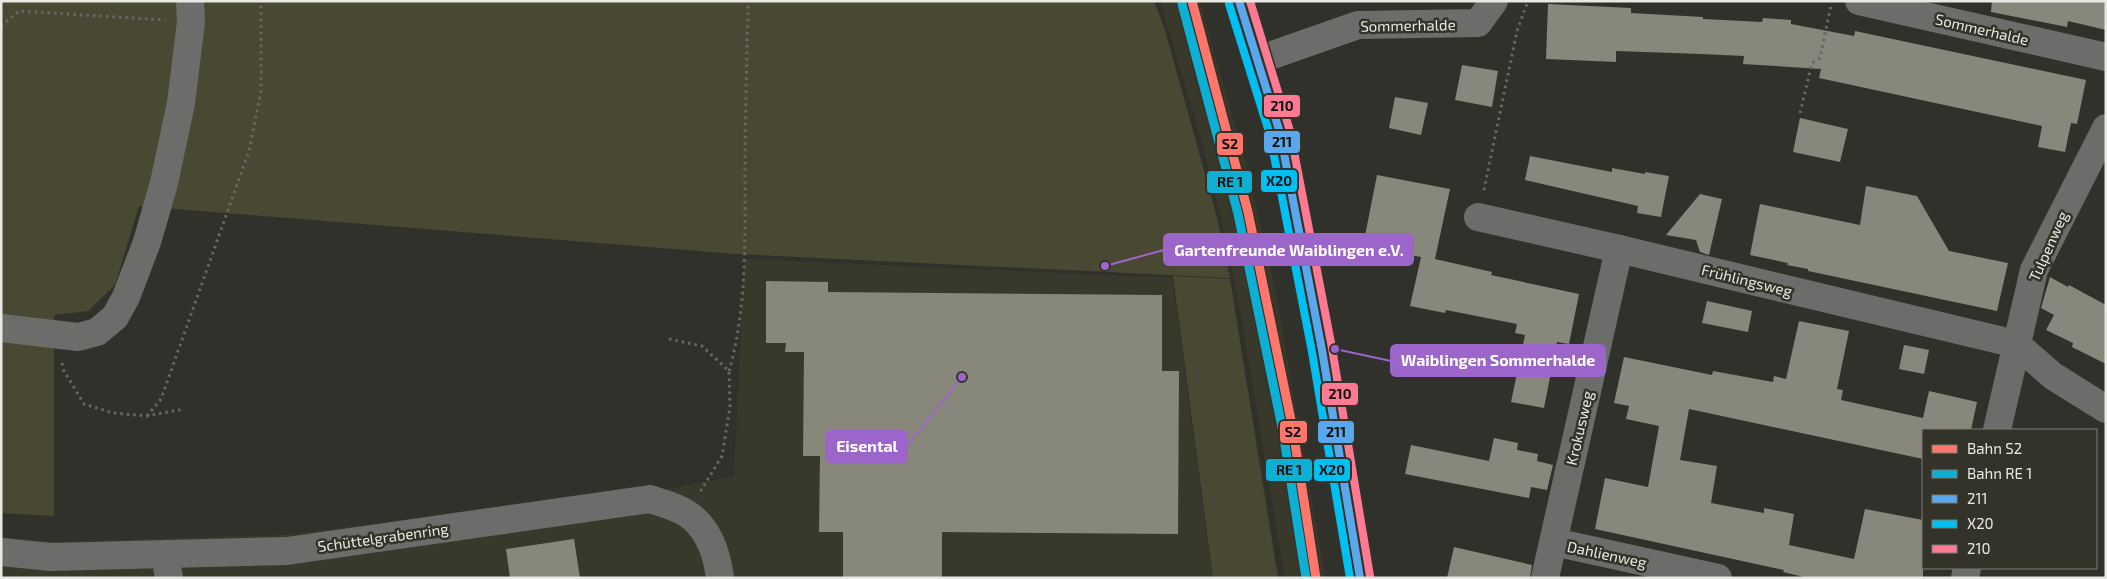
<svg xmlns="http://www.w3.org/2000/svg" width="2107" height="579" font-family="'Exo 2',sans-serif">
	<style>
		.built { fill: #39392b }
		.green { fill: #494933 }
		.building { fill: #87877c }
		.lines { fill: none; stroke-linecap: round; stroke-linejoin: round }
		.path { stroke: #676764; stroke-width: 3; stroke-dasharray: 2.5 4; stroke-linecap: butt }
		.minor { stroke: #6c6c6a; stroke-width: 28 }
		.bus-1-casing { stroke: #33332a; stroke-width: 11 }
		.bus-2-casing { stroke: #33332a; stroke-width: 11 }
		.bus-3-casing { stroke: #33332a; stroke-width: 11 }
		.bus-1 { stroke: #5aa8eb; stroke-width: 8 }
		.bus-2 { stroke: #00bff3; stroke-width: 8 }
		.bus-3 { stroke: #fe7a93; stroke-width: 8 }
		.rail-1-casing { stroke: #33332a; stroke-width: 12 }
		.rail-2-casing { stroke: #33332a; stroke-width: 12 }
		.rail-1 { stroke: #ff776c; stroke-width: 9 }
		.rail-2 { stroke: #0dafd3; stroke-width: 9 }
		.labels { text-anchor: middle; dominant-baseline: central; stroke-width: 5; stroke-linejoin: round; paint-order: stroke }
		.street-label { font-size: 15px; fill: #e9e9e3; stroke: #33332a }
		.leader { fill: none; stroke: #9c65ca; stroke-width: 2 }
		.callout-dot { fill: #9c65ca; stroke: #33332a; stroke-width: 2 }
		.callout { fill: #9c65ca; stroke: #9c65ca; stroke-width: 2 }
		.callout-label { font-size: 16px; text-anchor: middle; font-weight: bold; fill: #fff }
		.line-badge { stroke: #33332a; stroke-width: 2 }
		.pale-badge-label { font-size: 14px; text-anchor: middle; font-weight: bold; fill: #111 }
	</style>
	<rect width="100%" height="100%" fill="#31312c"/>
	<g class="built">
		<polygon points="1160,1 1200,1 1207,27 1245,161 1276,293 1325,578 1285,578 1237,293 1221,216 1199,132"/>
		<polygon points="744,259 1172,278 1212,578 1,578 1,537 54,542 283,535 657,491 734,476"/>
	</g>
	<g class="green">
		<polygon points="1,1 1154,1 1165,30 1216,214 1230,278 736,254 139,206 115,285 88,311 54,315 54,516 1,513"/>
		<polygon points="1173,276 1230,279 1278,578 1213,578"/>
	</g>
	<g class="building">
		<polygon points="1992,1 2106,1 2106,30 2068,21 2067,27 1991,12"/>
		<polygon points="1548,4 1631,8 1631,13 1703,17 1703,19 1762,22 1763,18 1791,20 1791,24 1854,36 1855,31 2086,80 2077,124 2071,123 2065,152 2038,147 2042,126 1819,78 1821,69 1743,64 1744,56 1701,54 1616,51 1616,62 1546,59"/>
		<polygon points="1462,65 1498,71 1492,107 1455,100"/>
		<polygon points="1395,97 1428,103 1421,135 1389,128"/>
		<polygon points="1800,118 1848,129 1840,162 1793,152"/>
		<polygon points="1530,156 1612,172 1612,168 1645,174 1645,172 1669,176 1661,217 1637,213 1638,206 1525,180"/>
		<polygon points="1377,175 1450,189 1435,259 1492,272 1491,275 1579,294 1569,344 1557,342 1544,408 1511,402 1525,335 1515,333 1517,324 1446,310 1445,313 1410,306 1421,257 1363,246"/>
		<polygon points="1866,186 1917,196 1949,251 2008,263 1997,311 1808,271 1808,269 1787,265 1788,263 1750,255 1760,204 1860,225"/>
		<polygon points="1700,194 1722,199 1709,255 1700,252 1696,240 1666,235"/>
		<polygon points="2050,277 2068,287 2069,285 2106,305 2106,364 2072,347 2073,343 2046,330 2054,315 2041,308"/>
		<polygon points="766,281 828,282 828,292 1162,295 1162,371 1179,371 1178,534 942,532 942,578 843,578 843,532 819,532 820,456 803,456 804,352 785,352 786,343 766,343"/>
		<polygon points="1707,301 1752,311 1748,332 1702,323"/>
		<polygon points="1799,321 1849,331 1837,389 1843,390 1841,400 1923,418 1929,391 1977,402 1971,430 1923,430 1923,459 1689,409 1680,460 1717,466 1711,503 1764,513 1764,508 1794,514 1789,545 1854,559 1865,509 1923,520 1923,578 1808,578 1783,572 1784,570 1595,529 1605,478 1648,487 1659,426 1626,419 1629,406 1614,403 1624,357 1712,375 1713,371 1773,382 1774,376 1786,379"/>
		<polygon points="1904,345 1929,350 1924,374 1899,369"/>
		<polygon points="1494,438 1518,443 1517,450 1538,454 1537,461 1553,465 1547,490 1531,487 1529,498 1405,474 1411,445 1489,461"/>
		<polygon points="574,539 580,578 510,578 506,549"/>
		<polygon points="1454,547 1532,565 1530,578 1447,578"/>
	</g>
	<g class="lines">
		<g class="path">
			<polyline points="1,26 19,11 165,20"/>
			<polyline points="1800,113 1812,63 1820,58 1831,5"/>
			<polyline points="1484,190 1517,31 1528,1"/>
			<polyline points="669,339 702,346 729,371 730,407 722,456 700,492"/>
			<polyline points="62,363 64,371 84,404 113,413 147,416 184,409"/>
			<path d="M729,371C747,310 745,236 745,173C745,116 747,59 748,1"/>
			<polyline points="147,416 161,399 249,151 261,91 261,1"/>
		</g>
		<g class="minor">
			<polyline points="1239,1 1280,133 1322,350 1360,578"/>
			<polyline points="1859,1 2106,57"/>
			<polyline points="1258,60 1358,25 1478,23 1494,1"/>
			<polyline points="1478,217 1619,249 2016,344 2053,376 2106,409"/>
			<polyline points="1,328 78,337 97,332 115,317 126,297 147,242 164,183 181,103 191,22 190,1"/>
			<polyline points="1997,430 2034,270 2106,128"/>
			<polyline points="1554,542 1718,578"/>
			<path d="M1,552L51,557L287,551L650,499C662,503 675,506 686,513C708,527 717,554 720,578"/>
			<polyline points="165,554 169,578"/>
			<polyline points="1545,578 1619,249"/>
			<polyline points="1965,578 1967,568"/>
		</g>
		<defs>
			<polyline id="bus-1" points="1239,1 1280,133 1322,350 1360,578"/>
			<polyline id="bus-2" points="1229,4 1270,135 1312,352 1350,578"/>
			<polyline id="bus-3" points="1250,1 1290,131 1332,348 1370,576"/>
		</defs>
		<use href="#bus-1" class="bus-1-casing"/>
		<use href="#bus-2" class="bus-2-casing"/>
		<use href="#bus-3" class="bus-3-casing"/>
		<use href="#bus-1" class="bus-1"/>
		<use href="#bus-2" class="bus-2"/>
		<use href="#bus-3" class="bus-3"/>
		<defs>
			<polyline id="rail-1" points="1192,1 1248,212 1293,430 1316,578"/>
			<polyline id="rail-2" points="1182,4 1238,214 1283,432 1306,578"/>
		</defs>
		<use href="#rail-1" class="rail-1-casing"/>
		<use href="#rail-2" class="rail-2-casing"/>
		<use href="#rail-1" class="rail-1"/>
		<use href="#rail-2" class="rail-2"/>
	</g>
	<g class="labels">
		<g class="street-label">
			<text transform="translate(1408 25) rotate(-1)">Sommerhalde</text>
			<text transform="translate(1982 29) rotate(13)">Sommerhalde</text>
			<text transform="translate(2048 246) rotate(-66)">Tulpenweg</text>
			<text transform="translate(1747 280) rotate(14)">Frühlingsweg</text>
			<text transform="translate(1579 428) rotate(-77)">Krokusweg</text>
			<text transform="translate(383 537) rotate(-8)">Schüttelgrabenring</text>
			<text transform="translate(1607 554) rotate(12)">Dahlienweg</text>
		</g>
	</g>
	<path class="leader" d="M1105 266L1164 250M1335 349L1391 361M962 377L907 446"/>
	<g class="callout-dot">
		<circle cx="1105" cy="266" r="5"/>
		<circle cx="1335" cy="349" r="5"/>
		<circle cx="962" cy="377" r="5"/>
	</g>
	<g class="callout">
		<rect x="1164" y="234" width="249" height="31" rx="5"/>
		<rect x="1391" y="345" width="214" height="31" rx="5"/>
		<rect x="826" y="431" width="81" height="31" rx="5"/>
	</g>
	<g class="callout-label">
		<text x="1289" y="256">Gartenfreunde Waiblingen e.V.</text>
		<text x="1498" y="366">Waiblingen Sommerhalde</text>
		<text x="867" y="452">Eisental</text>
	</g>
	<g class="line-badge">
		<rect x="1263" y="94" width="38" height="24" rx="5" fill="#fe7a93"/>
		<rect x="1263" y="130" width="38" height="24" rx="5" fill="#5aa8eb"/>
		<rect x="1216" y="132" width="28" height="24" rx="5" fill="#ff776c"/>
		<rect x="1260" y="169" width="38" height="24" rx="5" fill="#00bff3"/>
		<rect x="1206" y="170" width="47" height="24" rx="5" fill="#0dafd3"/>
		<rect x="1321" y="382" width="38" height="24" rx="5" fill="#fe7a93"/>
		<rect x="1279" y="420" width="29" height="24" rx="5" fill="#ff776c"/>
		<rect x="1317" y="420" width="38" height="24" rx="5" fill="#5aa8eb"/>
		<rect x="1265" y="458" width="48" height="24" rx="5" fill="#0dafd3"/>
		<rect x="1313" y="458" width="38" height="24" rx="5" fill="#00bff3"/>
	</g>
	<g class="pale-badge-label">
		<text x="1282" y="111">210</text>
		<text x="1282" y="147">211</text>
		<text x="1230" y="149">S2</text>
		<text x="1279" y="186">X20</text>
		<text x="1230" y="187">RE 1</text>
		<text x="1340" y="399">210</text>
		<text x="1293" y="437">S2</text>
		<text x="1336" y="437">211</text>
		<text x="1289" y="475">RE 1</text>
		<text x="1332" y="475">X20</text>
	</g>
	<rect width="2107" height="579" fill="none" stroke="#e9e9e3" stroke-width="5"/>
	<rect x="1922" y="429" width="175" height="140" fill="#33332a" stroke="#7c7c74"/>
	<rect x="1932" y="445" width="25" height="8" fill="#ff776c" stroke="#7c7c74"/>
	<text x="1967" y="454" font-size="15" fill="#e9e9e3">Bahn S2</text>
	<rect x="1932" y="470" width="25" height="8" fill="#0dafd3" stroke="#7c7c74"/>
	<text x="1967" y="479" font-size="15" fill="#e9e9e3">Bahn RE 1</text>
	<rect x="1932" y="495" width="25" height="8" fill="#5aa8eb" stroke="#7c7c74"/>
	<text x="1967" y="504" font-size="15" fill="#e9e9e3">211</text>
	<rect x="1932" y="520" width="25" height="8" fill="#00bff3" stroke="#7c7c74"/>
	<text x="1967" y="529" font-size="15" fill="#e9e9e3">X20</text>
	<rect x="1932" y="545" width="25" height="8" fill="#fe7a93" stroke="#7c7c74"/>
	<text x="1967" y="554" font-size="15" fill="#e9e9e3">210</text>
</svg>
